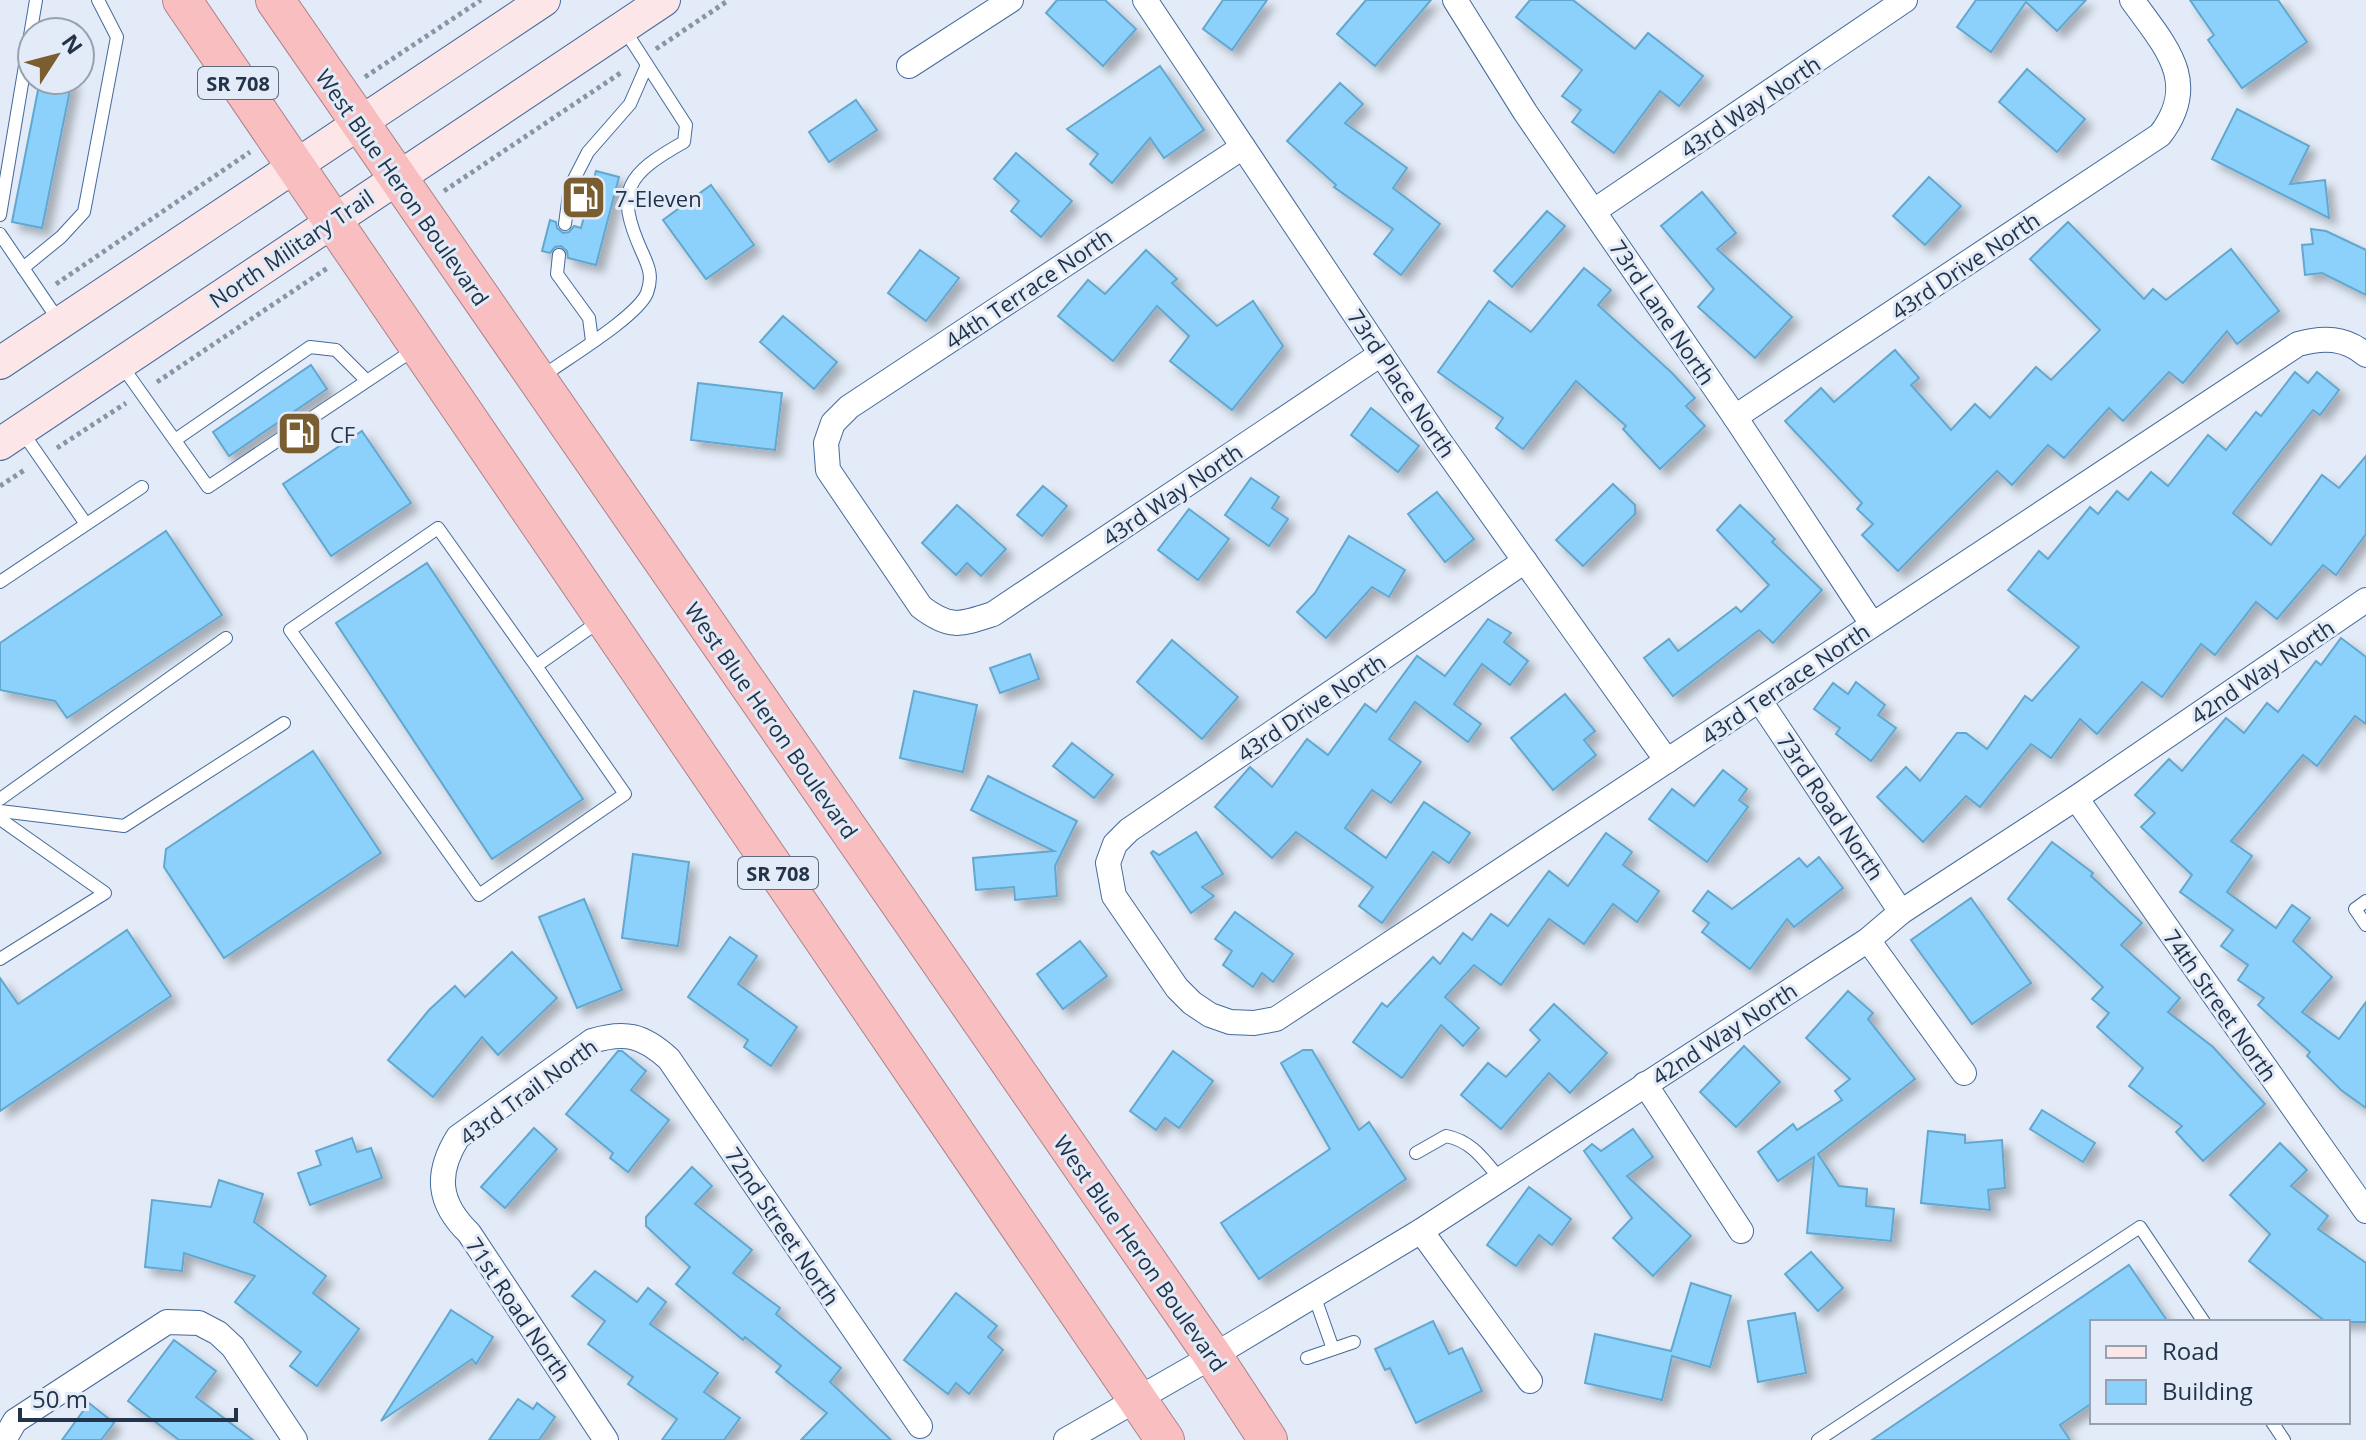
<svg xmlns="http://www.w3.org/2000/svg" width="2366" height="1440" font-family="'Open Sans',sans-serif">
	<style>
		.building { fill: #8bd1fb; stroke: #62a7cf; stroke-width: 2; filter: url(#shadow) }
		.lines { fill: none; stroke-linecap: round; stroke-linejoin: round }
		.service-casing { stroke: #446a9d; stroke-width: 14 }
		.minor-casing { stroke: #446a9d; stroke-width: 26 }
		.secondary-casing { stroke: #446a9d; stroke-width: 34 }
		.trunk-casing { stroke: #ad838c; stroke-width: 40 }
		.path { stroke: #8995a6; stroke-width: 5; stroke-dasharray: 4 4; stroke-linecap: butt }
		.service { stroke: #fff; stroke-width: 12 }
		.minor { stroke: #fff; stroke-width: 24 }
		.secondary { stroke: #fde6e7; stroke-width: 32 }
		.trunk { stroke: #f8bec0; stroke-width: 38 }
		.labels { text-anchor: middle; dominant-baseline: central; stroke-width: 6; stroke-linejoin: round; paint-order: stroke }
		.shield { fill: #e2ebf7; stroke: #5c6b7e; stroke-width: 2 }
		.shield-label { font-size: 20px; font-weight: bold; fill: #23344a }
		.street-label { font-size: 22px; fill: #23344a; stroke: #e2ebf7 }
		.poi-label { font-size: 22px; fill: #23344a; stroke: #e2ebf7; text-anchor: start }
	</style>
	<defs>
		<filter id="shadow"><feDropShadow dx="7" dy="7" stdDeviation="4" flood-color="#0004"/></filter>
	</defs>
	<rect width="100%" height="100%" fill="#e2ebf7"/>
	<g class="building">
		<polygon points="1057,0 1105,0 1136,29 1103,66 1046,13"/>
		<polygon points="1223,0 1267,0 1232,50 1203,29"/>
		<polygon points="1366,0 1431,0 1375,66 1337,34"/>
		<polygon points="1530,0 1573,0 1635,49 1648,33 1703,76 1679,106 1660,91 1614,153 1572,122 1581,110 1562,96 1582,70 1516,17"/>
		<polygon points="1976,0 2086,0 2057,31 2026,2 1991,52 1957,27"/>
		<polygon points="2190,0 2278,0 2307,42 2242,88 2208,40 2214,35"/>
		<polygon points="1160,66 1204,130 1164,158 1150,138 1112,183 1090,164 1098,154 1067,129"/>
		<polygon points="2027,69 2085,119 2057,152 1999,102"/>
		<polygon points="40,80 72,80 42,228 12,222"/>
		<polygon points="1340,83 1363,104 1345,123 1407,168 1393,188 1440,224 1401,275 1374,254 1393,229 1334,187 1336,185 1287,141"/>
		<polygon points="856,100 877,130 829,162 809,132"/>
		<polygon points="2237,109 2309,146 2290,184 2325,180 2329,218 2212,159"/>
		<polygon points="1016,153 1072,201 1041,237 1011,211 1019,201 994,179"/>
		<polygon points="596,171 619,177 596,265 568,258 567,251 561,246 555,247 550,253 542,251 550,220 556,222 557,228 563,233 569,232 574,226 581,228"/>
		<polygon points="1929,177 1961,206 1925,245 1893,216"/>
		<polygon points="711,185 754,245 706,279 663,220"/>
		<polygon points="1702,192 1736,233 1717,249 1792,317 1755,358 1698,307 1714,289 1661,226"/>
		<polygon points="1547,211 1565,226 1512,287 1494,271"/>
		<polygon points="2068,222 2144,299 2153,289 2166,300 2231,249 2279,311 2237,344 2227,331 2183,383 2169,372 2123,421 2109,408 2064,458 2048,445 2012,485 1997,471 1898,571 1862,535 1873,524 1857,509 1862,503 1785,421 1821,388 1834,402 1895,350 1919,378 1911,385 1951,430 1975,404 1990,418 2036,367 2051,380 2100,330 2030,259"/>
		<polygon points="2311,229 2326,231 2366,250 2366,295 2322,273 2305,275 2302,245 2313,244"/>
		<polygon points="920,250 959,278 926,321 888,293"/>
		<polygon points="1146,250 1177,279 1172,283 1217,326 1253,301 1283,346 1232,410 1170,361 1189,336 1157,306 1113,361 1058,316 1088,280 1105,294"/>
		<polygon points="1584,268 1611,290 1598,305 1672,373 1695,398 1686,406 1705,426 1660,469 1623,429 1626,426 1576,381 1523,449 1496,428 1503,418 1438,372 1489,301 1531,332"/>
		<polygon points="783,316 837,362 814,389 760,342"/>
		<polygon points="311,365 327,389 229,456 213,432"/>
		<polygon points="2295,372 2308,383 2317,372 2339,390 2320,415 2313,410 2233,513 2271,545 2322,475 2339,488 2366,456 2366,534 2336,575 2323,565 2277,619 2256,602 2215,655 2201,644 2162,697 2142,682 2097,734 2080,719 2051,758 2031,744 1980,807 1966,796 1923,842 1877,797 1906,767 1920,781 1957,733 1966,733 1987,749 2025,696 2032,701 2079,647 2008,590 2039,551 2048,559 2090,507 2098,514 2117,491 2128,500 2151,472 2168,486 2208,435 2226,450 2256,412 2261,416"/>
		<polygon points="698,383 782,393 775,450 691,440"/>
		<polygon points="1371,408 1419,446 1398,472 1351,435"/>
		<polygon points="362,431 411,503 331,556 283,484"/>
		<polygon points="1251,478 1279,497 1272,508 1288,519 1269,546 1225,515"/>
		<polygon points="1613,484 1635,505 1635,514 1583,566 1556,540"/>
		<polygon points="1043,486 1067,506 1042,536 1017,515"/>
		<polygon points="1437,492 1474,539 1445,562 1408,514"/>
		<polygon points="957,505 1006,549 981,576 967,563 956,575 922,543"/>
		<polygon points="1740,505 1775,539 1772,542 1822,590 1773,643 1759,630 1673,696 1644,658 1669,639 1678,651 1736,607 1741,612 1769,585 1717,530"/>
		<polygon points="1189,509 1229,539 1198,580 1158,550"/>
		<polygon points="166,531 222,615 67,718 55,701 0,690 0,643"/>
		<polygon points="1349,536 1405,570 1389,597 1372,587 1326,638 1297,612 1315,593"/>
		<polygon points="427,563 583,799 492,859 336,623"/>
		<polygon points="1488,619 1511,633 1504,642 1528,661 1510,685 1482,664 1454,704 1481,724 1468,742 1415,702 1389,739 1421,762 1391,803 1372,790 1345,828 1386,858 1424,802 1470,833 1449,863 1433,852 1382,923 1359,906 1373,887 1296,832 1272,858 1215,807 1250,767 1272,787 1307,739 1328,755 1365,704 1376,712 1417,656 1445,676"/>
		<polygon points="2341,638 2366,657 2366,724 2355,716 2317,766 2303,755 2231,841 2252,856 2227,892 2276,928 2292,905 2310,918 2293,941 2332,977 2302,1012 2339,1039 2366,1002 2366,1108 2341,1090 2307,1056 2310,1052 2258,1005 2264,998 2238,980 2248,965 2221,946 2233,930 2180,892 2192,875 2141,827 2155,813 2135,795 2169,759 2182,771 2226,718 2244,733 2267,703 2278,712 2316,661 2321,665"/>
		<polygon points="1172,640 1238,697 1202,739 1137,682"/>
		<polygon points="1030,654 1039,679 1000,693 990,668"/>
		<polygon points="1856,682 1885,705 1878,715 1896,728 1871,761 1836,734 1840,728 1814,709 1833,683 1848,694"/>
		<polygon points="914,691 977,705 963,772 900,758"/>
		<polygon points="1565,694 1595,731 1584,740 1596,755 1553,790 1511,738"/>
		<polygon points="1072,743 1113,775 1094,798 1053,766"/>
		<polygon points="313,751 381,853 224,958 164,867 166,849"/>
		<polygon points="1723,770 1747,789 1739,800 1748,807 1707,862 1649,819 1672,789 1694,806"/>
		<polygon points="988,776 1077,821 1055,866 1057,896 1015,900 1014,887 976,890 973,858 1054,851 971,810"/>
		<polygon points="1196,832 1223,874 1202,887 1214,896 1191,913 1151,853 1153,851 1159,855"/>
		<polygon points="1606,833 1632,852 1623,865 1659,891 1637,922 1613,904 1584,944 1549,919 1501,985 1474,965 1445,997 1479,1028 1463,1046 1441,1025 1402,1078 1353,1042 1382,1003 1387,1007 1433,957 1440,964 1463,933 1472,940 1491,914 1508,926 1549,871 1568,886"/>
		<polygon points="2052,842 2093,873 2091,876 2142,923 2121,945 2180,998 2168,1012 2213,1047 2265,1104 2203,1161 2176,1132 2182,1126 2129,1086 2143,1068 2097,1027 2109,1013 2092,999 2103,987 2008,899"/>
		<polygon points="633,854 689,862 678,946 622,938"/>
		<polygon points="1819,857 1843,888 1794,927 1787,919 1750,969 1702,932 1709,923 1693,911 1708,891 1732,909 1799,858 1807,867"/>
		<polygon points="1971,898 2031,983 1972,1024 1911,940"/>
		<polygon points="584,899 622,990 577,1008 539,917"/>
		<polygon points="1235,912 1293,954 1273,982 1262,973 1253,987 1223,965 1232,951 1215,939"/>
		<polygon points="127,930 171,996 0,1111 0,978 18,1004"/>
		<polygon points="730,937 757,956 738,984 797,1027 771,1066 744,1047 748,1040 688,997"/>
		<polygon points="1080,941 1107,976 1063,1009 1037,974"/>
		<polygon points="512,952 557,998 498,1055 482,1037 433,1097 388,1060 429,1010 455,986 465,997"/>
		<polygon points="1848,991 1873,1013 1868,1019 1915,1079 1818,1154 1839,1186 1867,1189 1866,1206 1894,1209 1891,1241 1807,1233 1814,1157 1778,1181 1758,1152 1793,1124 1797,1130 1842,1100 1835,1091 1850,1079 1806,1038"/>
		<polygon points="1554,1004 1607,1053 1570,1093 1549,1073 1501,1129 1461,1095 1488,1063 1506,1077 1540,1040 1530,1030"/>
		<polygon points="1744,1046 1780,1082 1736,1127 1700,1092"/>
		<polygon points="1303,1050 1312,1050 1359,1130 1369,1122 1406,1179 1259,1279 1221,1223 1330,1149 1281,1063"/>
		<polygon points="618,1051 622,1051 646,1071 631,1090 669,1120 628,1172 610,1158 613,1153 566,1114"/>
		<polygon points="1173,1051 1213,1081 1179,1128 1165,1118 1156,1130 1130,1111"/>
		<polygon points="2042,1110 2095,1143 2083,1162 2030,1129"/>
		<polygon points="534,1128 557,1149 505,1208 481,1187"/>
		<polygon points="1633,1129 1653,1157 1627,1176 1691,1236 1653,1276 1613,1238 1632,1218 1584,1151 1592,1144 1601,1151"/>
		<polygon points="1928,1131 1965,1135 1965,1143 2002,1140 2005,1188 1988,1190 1990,1210 1921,1203"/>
		<polygon points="352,1138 357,1152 371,1148 382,1178 310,1205 298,1173 321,1165 316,1151"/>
		<polygon points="2280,1143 2307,1170 2291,1186 2328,1216 2318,1229 2366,1263 2366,1322 2326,1322 2249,1261 2270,1234 2230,1195"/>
		<polygon points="692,1167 712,1186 695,1204 752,1250 733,1273 780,1308 776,1314 841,1368 830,1382 891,1440 801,1440 827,1413 776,1372 781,1366 745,1337 743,1340 676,1284 690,1267 646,1226 646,1217"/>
		<polygon points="219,1180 263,1194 254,1222 326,1276 313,1293 359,1329 317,1386 290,1366 301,1352 235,1302 255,1276 184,1253 182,1271 145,1267 152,1200 211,1207"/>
		<polygon points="1529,1187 1571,1219 1552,1245 1539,1235 1516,1266 1487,1245"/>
		<polygon points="1811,1252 1843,1288 1818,1311 1785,1274"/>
		<polygon points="2129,1265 2168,1322 2092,1322 2092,1403 2060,1425 2070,1440 1872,1440"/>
		<polygon points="595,1271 637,1302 648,1288 666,1302 650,1324 718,1373 704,1392 740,1418 724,1440 662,1440 677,1419 628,1384 633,1377 588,1344 605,1321 572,1296"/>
		<polygon points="1691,1283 1731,1296 1710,1367 1672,1356 1662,1400 1585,1383 1595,1334 1671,1351"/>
		<polygon points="956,1293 997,1326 988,1337 1003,1350 969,1394 956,1383 948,1394 904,1360"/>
		<polygon points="451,1310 493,1337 476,1364 472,1359 381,1421"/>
		<polygon points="1795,1313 1806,1373 1758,1382 1748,1321"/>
		<polygon points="1433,1321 1449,1354 1462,1348 1482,1391 1416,1423 1390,1368 1385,1370 1375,1349"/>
		<polygon points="174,1340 216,1371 196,1397 253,1440 179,1440 128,1401"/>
		<polygon points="518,1399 533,1409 537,1403 555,1417 539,1440 489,1440"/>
		<polygon points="89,1403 114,1423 101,1440 62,1440"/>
	</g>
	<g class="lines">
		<defs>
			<g id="service">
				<polyline points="0,215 36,0"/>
				<polyline points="565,224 570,187 588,152 630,104 647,65"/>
				<polyline points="0,234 59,321"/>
				<polyline points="559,255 557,274 589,318 592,341"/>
				<polyline points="23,268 61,237 84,212 117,37 98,0"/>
				<polyline points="122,366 208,487 415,349"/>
				<path d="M543,376C566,359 637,317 647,293C653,277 649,267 642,252C614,190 627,174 684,142L686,125L624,29"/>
				<polyline points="23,433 86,524"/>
				<polyline points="175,440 310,347 336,350 366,380"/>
				<polyline points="0,582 142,487"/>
				<polyline points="536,666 438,528 290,630 479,895 625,794 536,666 601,620"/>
				<polyline points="0,799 226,638"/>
				<polyline points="0,811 124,826 284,723"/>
				<polyline points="0,819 105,893 0,959"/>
				<polyline points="2366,901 2355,909 2366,925"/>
				<path d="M1416,1153L1446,1136C1472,1141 1484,1160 1500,1179"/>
				<polyline points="1314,1295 1333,1349"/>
				<polyline points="1307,1358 1354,1342"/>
				<polyline points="2272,1422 2284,1440"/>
				<polyline points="1818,1440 2140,1227 2204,1322"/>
			</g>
			<g id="minor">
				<polyline points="1145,0 1438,439 1667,761"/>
				<polyline points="1455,0 1525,112 1735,417 1872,624"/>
				<polyline points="909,66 1011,0"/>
				<path d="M1243,147L849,407L833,423L826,443L828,470L921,607C950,629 960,625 993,614L1381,354"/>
				<polyline points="1594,211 1905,0"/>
				<path d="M1735,417L2160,135C2201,82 2165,46 2132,0"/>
				<path d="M1525,561L1129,830L1115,844L1108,863L1114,896L1177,988L1192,1003L1210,1015L1230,1022L1254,1023L1276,1019L2298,344C2323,337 2345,337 2366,355"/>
				<polyline points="1760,701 1901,912"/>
				<polyline points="2076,798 2366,1211"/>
				<polyline points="1868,940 1964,1073"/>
				<polyline points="1645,1084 1741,1231"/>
				<polyline points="1421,1231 1530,1381"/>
				<polyline points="4,1440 15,1421 167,1322 199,1323 218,1333 233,1347 295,1440"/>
				<path d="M606,1440L469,1233C438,1203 435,1174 458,1137L592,1041C625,1031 643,1035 669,1059L920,1426"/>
				<polyline points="1066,1440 1213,1356 1421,1231 1868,940 1901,912 2076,798 2366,600"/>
			</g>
			<g id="secondary">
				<polyline points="0,363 544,0"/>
				<polyline points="0,444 664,0"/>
			</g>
			<g id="trunk">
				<polyline points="182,0 1165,1440"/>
				<polyline points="275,0 1213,1356 1268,1440"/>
			</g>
		</defs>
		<use href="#service" class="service-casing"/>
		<use href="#minor" class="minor-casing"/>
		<use href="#secondary" class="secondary-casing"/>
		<use href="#trunk" class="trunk-casing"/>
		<g class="path">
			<polyline points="656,49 729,0"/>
			<polyline points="365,77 481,0"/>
			<polyline points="444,191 622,72"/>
			<polyline points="56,284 250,152"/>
			<polyline points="157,382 329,267"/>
			<polyline points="57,448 126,403"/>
			<polyline points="0,486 26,469"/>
		</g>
		<use href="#service" class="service"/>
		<use href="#minor" class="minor"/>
		<use href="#secondary" class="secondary"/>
		<use href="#trunk" class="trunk"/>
	</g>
	<defs>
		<symbol id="fuel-square" viewBox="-11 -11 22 22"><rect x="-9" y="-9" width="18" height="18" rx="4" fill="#7a5d30" stroke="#e2ebf7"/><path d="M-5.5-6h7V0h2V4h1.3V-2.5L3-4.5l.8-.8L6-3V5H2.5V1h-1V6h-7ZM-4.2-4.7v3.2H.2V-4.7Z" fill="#fff"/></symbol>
	</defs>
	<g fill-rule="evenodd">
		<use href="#fuel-square" x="558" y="172" width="51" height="51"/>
		<use href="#fuel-square" x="274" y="408" width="51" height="51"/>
	</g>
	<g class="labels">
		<g class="shield">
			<rect x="198" y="67" width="80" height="32" rx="6"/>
			<rect x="738" y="857" width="80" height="32" rx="6"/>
		</g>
		<g class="shield-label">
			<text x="238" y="83">SR 708</text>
			<text x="778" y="873">SR 708</text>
		</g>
		<g class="street-label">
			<text transform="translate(1750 106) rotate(-34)">43rd Way North</text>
			<text transform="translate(403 187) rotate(55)">West Blue Heron Boulevard</text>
			<text transform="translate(291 248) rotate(-34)">North Military Trail</text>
			<text transform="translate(1965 265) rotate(-34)">43rd Drive North</text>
			<text transform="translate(1028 288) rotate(-34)">44th Terrace North</text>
			<text transform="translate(1663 312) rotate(56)">73rd Lane North</text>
			<text transform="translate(1402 383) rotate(56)">73rd Place North</text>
			<text transform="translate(1172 494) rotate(-34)">43rd Way North</text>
			<text transform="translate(2262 671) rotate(-34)">42nd Way North</text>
			<text transform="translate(1785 683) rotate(-34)">43rd Terrace North</text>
			<text transform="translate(1311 707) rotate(-34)">43rd Drive North</text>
			<text transform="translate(772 720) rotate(55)">West Blue Heron Boulevard</text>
			<text transform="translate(1831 806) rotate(56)">73rd Road North</text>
			<text transform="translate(2221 1005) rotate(55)">74th Street North</text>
			<text transform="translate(1724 1033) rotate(-33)">42nd Way North</text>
			<text transform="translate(528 1091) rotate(-36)">43rd Trail North</text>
			<text transform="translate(783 1226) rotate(56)">72nd Street North</text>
			<text transform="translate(1141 1253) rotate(55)">West Blue Heron Boulevard</text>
			<text transform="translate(519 1309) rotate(56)">71st Road North</text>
		</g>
		<g class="poi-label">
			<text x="615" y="198">7-Eleven</text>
			<text x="330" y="434">CF</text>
		</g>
	</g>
	<rect x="2090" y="1320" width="260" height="104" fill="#e2ebf7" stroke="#96a2b2" stroke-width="2"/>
	<rect x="2106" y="1346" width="40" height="12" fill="#fde6e7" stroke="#96a2b2" stroke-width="2"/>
	<text x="2162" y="1360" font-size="24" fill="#23344a">Road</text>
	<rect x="2106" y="1380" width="40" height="24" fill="#8bd1fb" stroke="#96a2b2" stroke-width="2"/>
	<text x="2162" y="1400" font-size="24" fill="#23344a">Building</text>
	<g transform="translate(56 56) rotate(54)"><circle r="38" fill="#e2ebf7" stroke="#96a2b2" stroke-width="2"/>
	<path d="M0-6L14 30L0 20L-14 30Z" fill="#7a5d30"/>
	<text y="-12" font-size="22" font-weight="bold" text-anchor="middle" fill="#23344a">N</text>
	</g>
	<path d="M20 1408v12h216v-12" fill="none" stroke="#23344a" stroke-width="4"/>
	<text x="32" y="1408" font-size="24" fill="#23344a" stroke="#e2ebf7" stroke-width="6" paint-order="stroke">50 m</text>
</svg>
